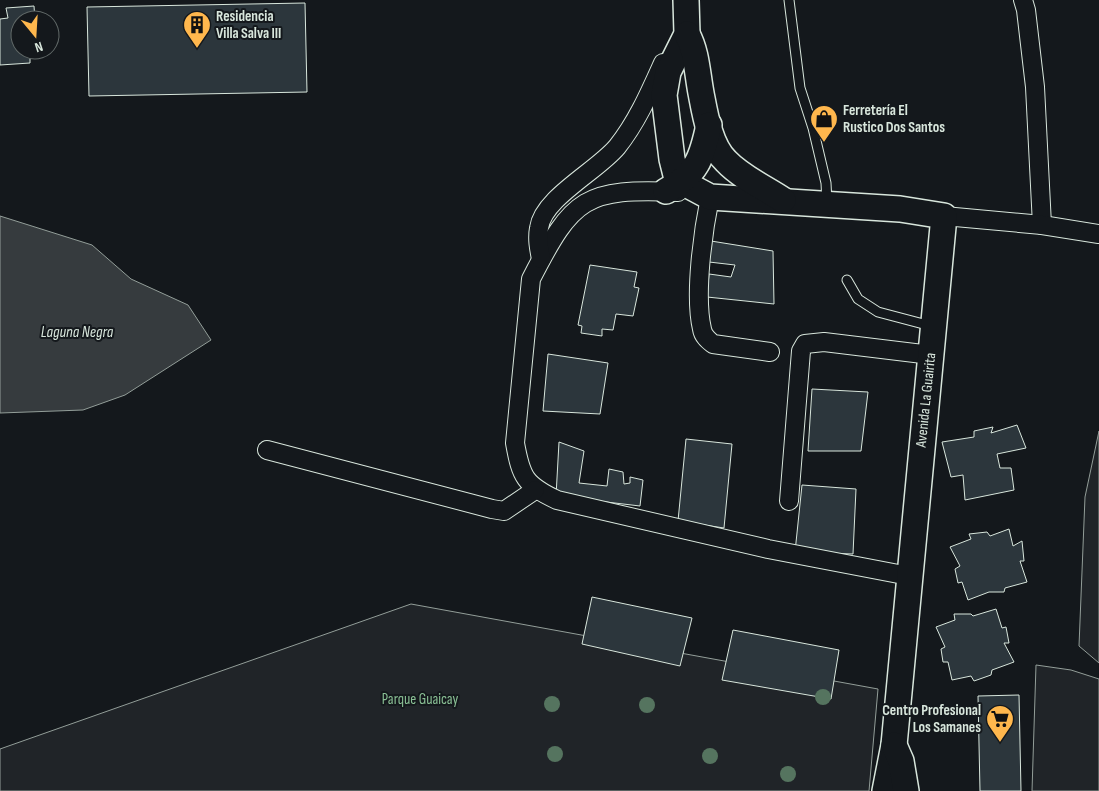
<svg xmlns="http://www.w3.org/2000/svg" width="1099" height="791" font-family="'Sofia Sans Condensed',sans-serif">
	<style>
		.green { fill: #202428; stroke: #939e99 }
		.water { fill: #363b3e; stroke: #939e99 }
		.building { fill: #2c363c; stroke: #d8e6dc }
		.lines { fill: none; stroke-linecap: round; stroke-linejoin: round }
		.lane-casing { stroke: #d8e6dc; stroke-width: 11 }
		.street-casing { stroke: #d8e6dc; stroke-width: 20 }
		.secondary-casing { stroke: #d8e6dc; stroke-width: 28 }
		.lane { stroke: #14181c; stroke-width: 9 }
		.street { stroke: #14181c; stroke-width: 18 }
		.secondary { stroke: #14181c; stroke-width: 25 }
		.tree { fill: #55745f }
		.labels { text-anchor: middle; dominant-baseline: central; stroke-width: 4; stroke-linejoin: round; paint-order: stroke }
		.poi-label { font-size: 15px; font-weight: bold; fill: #d8e6dc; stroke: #14181c; text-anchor: start }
		.street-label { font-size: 15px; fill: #d8e6dc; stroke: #14181c }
		.park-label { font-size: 15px; fill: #8ac095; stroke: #14181c }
		.water-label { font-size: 16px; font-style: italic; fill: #d8e6dc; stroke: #14181c }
	</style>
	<rect width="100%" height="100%" fill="#14181c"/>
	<g class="green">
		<polygon points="1099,431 1099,663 1079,646 1085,497"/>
		<polygon points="411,604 878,689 869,791 0,791 0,749"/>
		<polygon points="1036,665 1071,670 1099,679 1099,791 1032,791"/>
	</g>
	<polygon class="water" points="0,216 92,245 131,279 188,305 211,340 125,395 83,410 0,413"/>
	<g class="building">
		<polygon points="305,3 307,92 89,96 87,7"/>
		<polygon points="34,6 35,20 20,20 20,50 30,50 30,63 0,65 0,19 8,18 6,8"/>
		<polygon points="711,241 773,251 774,304 707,297 709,274 731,277 735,265 709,262"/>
		<polygon points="590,265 637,272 634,287 639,288 633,316 616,314 613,330 602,329 602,336 581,333 582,326 578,325"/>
		<polygon points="548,354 608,363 600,414 543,411"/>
		<polygon points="812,389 868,392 861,451 808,451"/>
		<polygon points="1017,425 1026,448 997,454 1000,468 1011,468 1014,490 965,500 963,475 951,477 942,442 974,437 974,431 993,427 991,433"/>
		<polygon points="686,439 732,444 724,528 678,521"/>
		<polygon points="559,442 584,451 579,483 607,486 609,469 623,472 624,484 630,483 630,477 643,480 640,506 556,496"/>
		<polygon points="802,485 856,489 853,554 795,552"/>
		<polygon points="1009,529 1013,546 1022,541 1024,561 1020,561 1027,582 1005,588 1004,592 989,592 968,600 962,582 958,583 955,569 960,566 950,547 971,539 969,534 987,532 990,536"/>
		<polygon points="592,597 692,618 680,666 582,644"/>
		<polygon points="996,609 1002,628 1006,627 1009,643 1004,643 1014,662 992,670 991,675 974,681 971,676 952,680 948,662 943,662 941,649 945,647 936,627 955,620 954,614 971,614 973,616"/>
		<polygon points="733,630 839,650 831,699 722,680"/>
		<polygon points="1019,695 1021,791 980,791 978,696"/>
	</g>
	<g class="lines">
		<defs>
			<g id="lane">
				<polyline points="789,0 800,88 813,128 826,183 827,203"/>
				<polyline points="847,280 858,299 878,312 931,326"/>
			</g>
			<g id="street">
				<polyline points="1023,0 1026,10 1035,87 1042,225"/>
				<path d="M678,192C585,188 573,197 531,279L515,443C521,477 525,485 557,500L768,549L909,576"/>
				<path d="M710,197C703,231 694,295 702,329C703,336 708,340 713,344L770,352"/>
				<polyline points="944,216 1042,225 1099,234"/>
				<path d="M541,259C539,249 537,239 539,228C543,198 597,171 617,147C637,122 650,92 663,63"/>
				<polyline points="267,450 492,509 504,511 535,490"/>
				<polyline points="789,501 801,351 805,344 824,342 931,355"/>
			</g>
			<g id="secondary">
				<polyline points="686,0 687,34 668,72 664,95 672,159 676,175 682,182 710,197 900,209 944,216 894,745 885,791"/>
				<path d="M687,34C697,53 697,72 701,93C705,114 710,146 726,161C741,177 765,188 783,200"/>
				<path d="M666,191C697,174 702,158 709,125"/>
				<polyline points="894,745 901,761 906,791"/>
			</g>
		</defs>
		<use href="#lane" class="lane-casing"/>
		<use href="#street" class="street-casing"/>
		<use href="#secondary" class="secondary-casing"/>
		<use href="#lane" class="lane"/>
		<use href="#street" class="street"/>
		<use href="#secondary" class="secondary"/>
	</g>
	<g class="tree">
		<circle cx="823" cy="697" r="8"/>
		<circle cx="552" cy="704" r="8"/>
		<circle cx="647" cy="705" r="8"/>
		<circle cx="555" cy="754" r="8"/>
		<circle cx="710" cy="756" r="8"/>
		<circle cx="788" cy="774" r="8"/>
	</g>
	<defs>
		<symbol id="building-pin" viewBox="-11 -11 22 30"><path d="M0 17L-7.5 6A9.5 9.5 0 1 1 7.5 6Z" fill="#ffb74d" stroke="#14181c"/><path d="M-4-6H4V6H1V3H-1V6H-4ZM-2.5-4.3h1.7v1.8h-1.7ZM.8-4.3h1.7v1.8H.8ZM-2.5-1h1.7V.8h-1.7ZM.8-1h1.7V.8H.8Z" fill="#111"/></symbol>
		<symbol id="shop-pin" viewBox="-11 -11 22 30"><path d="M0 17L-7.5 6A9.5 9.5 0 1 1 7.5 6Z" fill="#ffb74d" stroke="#14181c"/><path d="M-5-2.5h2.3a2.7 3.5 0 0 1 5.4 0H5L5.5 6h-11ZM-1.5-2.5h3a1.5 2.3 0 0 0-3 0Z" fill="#111"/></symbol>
		<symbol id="supermarket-pin" viewBox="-11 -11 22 30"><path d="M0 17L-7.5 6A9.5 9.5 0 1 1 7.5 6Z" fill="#ffb74d" stroke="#14181c"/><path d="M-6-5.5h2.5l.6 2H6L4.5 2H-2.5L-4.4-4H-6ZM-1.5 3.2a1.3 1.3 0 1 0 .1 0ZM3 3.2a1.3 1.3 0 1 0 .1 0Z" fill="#111"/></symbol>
	</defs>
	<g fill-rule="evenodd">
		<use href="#building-pin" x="181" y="9" width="32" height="43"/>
		<use href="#shop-pin" x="808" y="103" width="32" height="43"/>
		<use href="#supermarket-pin" x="984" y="703" width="32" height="43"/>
	</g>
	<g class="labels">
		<g class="poi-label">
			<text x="216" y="16">Residencia<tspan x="216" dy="17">Villa Salva III</tspan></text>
			<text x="843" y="110">Ferretería El<tspan x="843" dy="17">Rustico Dos Santos</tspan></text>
			<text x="981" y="710" text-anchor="end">Centro Profesional<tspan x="981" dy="17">Los Samanes</tspan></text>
		</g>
		<g class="street-label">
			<text transform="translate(926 400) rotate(-84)">Avenida La Guairita</text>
		</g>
		<g class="park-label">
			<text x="420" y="699">Parque Guaicay</text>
		</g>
		<g class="water-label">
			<text x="77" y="332">Laguna Negra</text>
		</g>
	</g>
	<g transform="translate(35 35) rotate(162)"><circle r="24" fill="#14181c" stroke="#626a69"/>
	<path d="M0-4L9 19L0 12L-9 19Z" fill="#ffb74d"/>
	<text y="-8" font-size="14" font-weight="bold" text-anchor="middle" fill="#d8e6dc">N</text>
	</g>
</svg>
